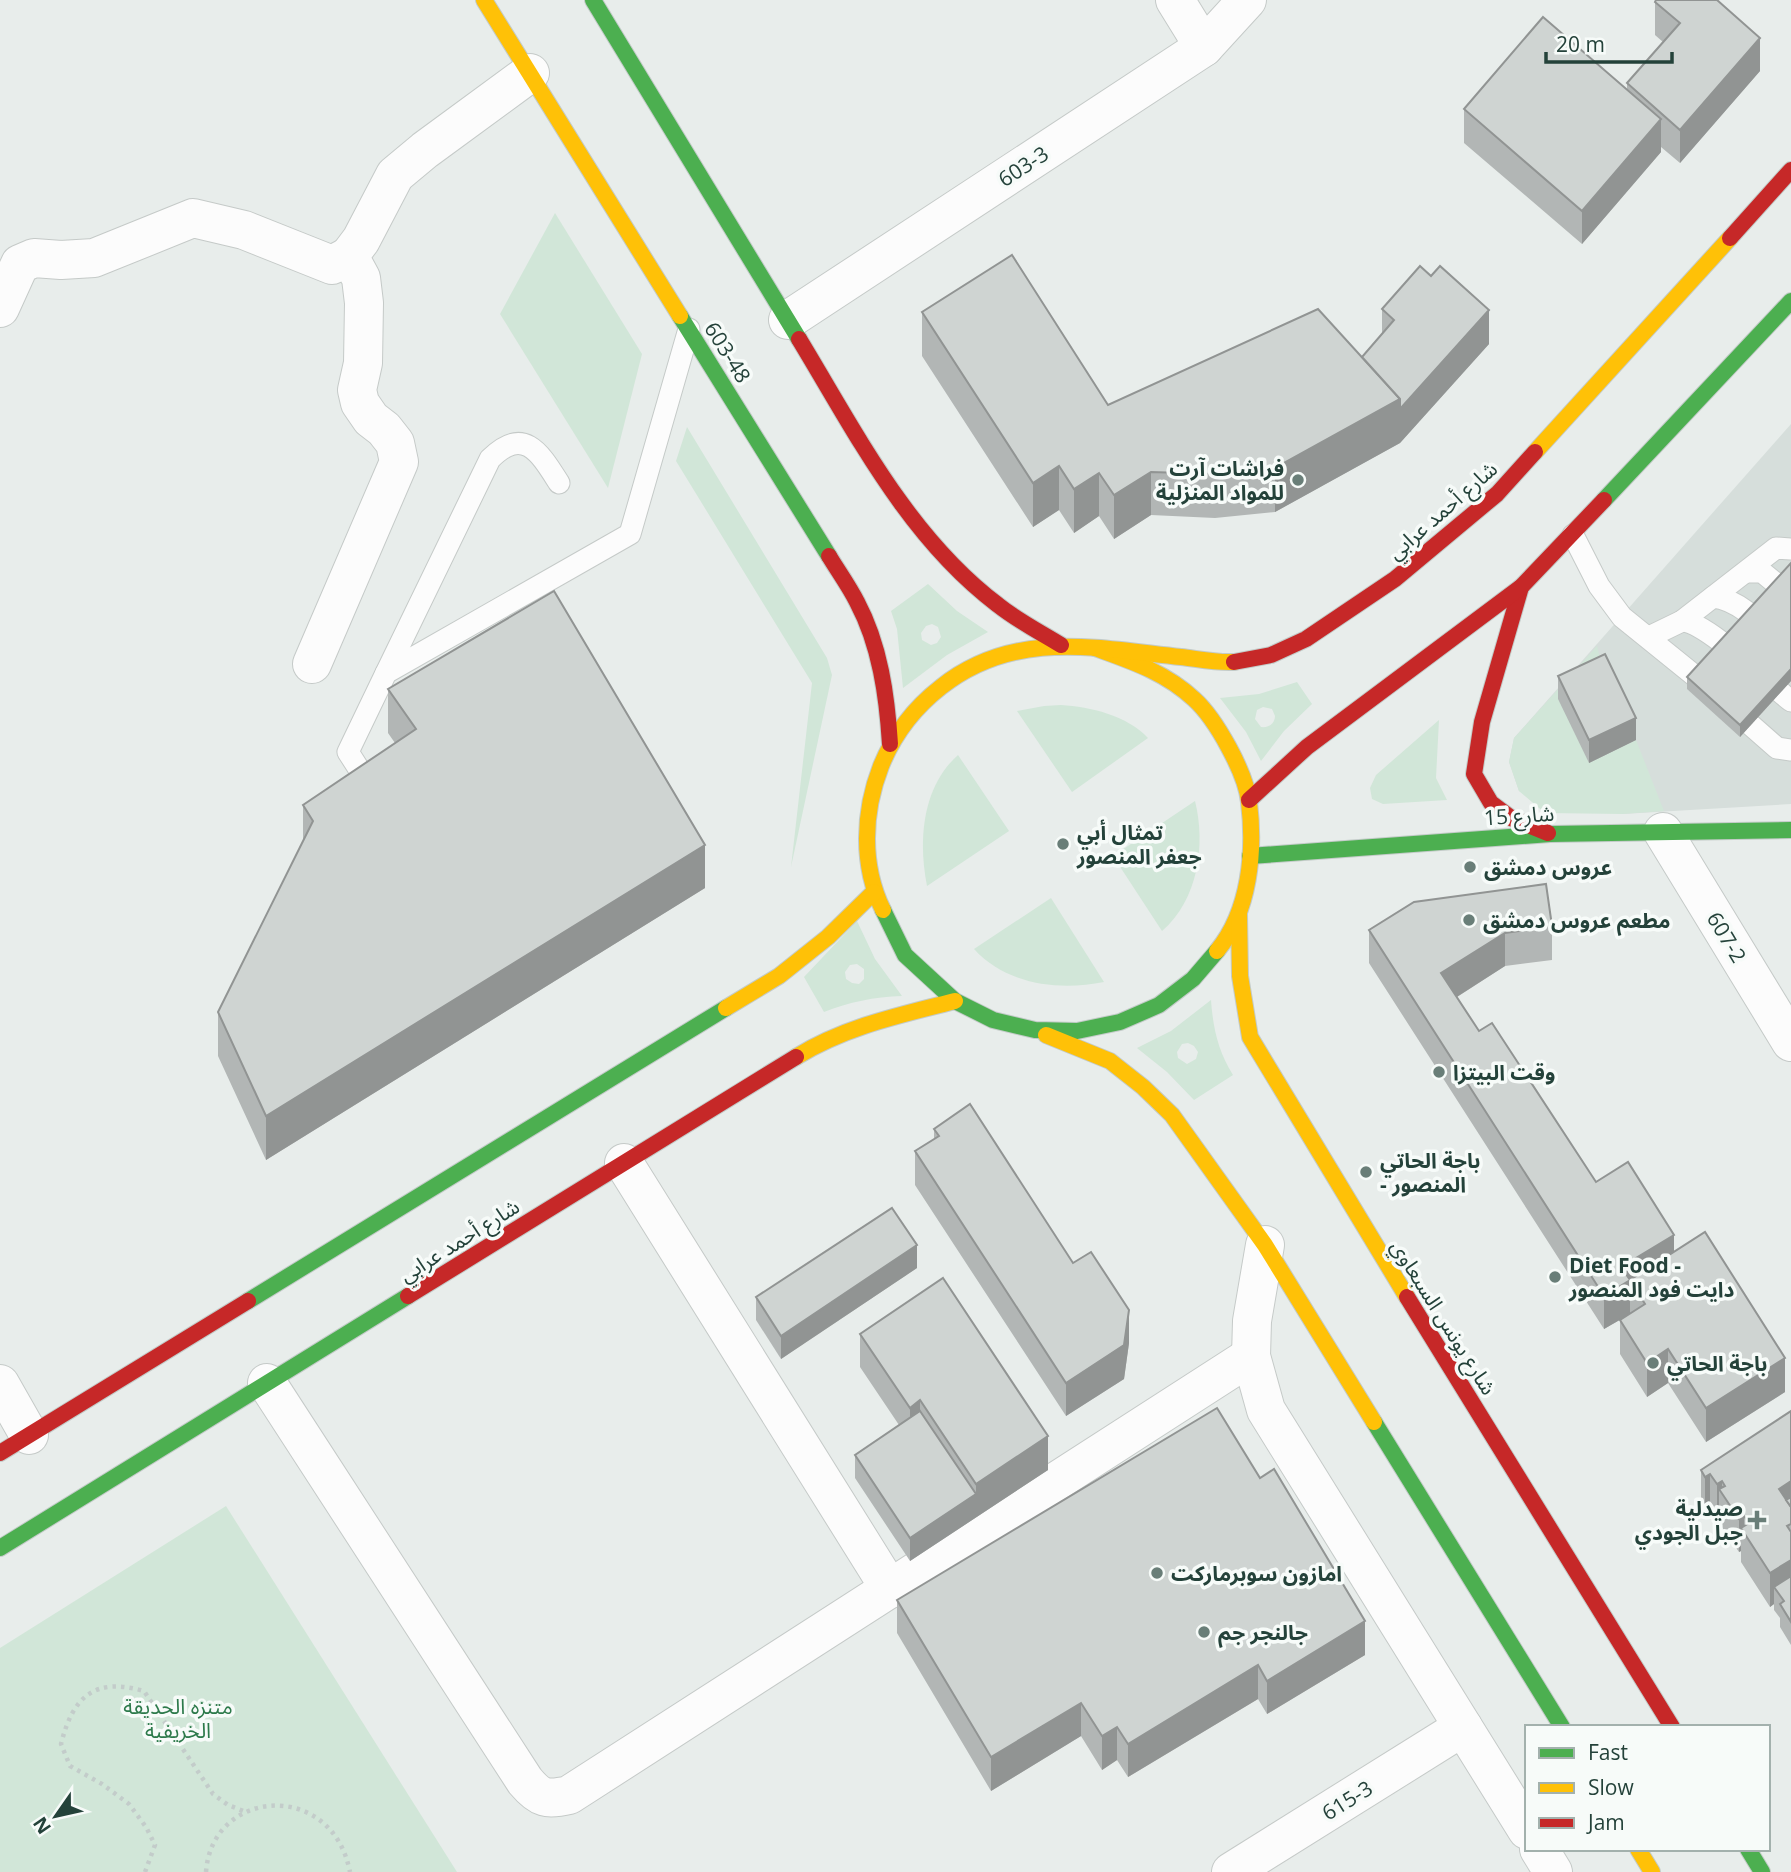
<svg xmlns="http://www.w3.org/2000/svg" width="1791" height="1872" font-family="'Open Sans','Noto Sans Arabic',sans-serif">
	<style>
		.built { fill: #d6dedb }
		.green { fill: #d1e6d8; fill-rule: evenodd }
		.lines { fill: none; stroke-linecap: round; stroke-linejoin: round }
		.lane-casing { stroke: #c5cac8; stroke-width: 23 }
		.street-casing { stroke: #c5cac8; stroke-width: 40 }
		.fast-casing { stroke: #c3cbc8; stroke-width: 18 }
		.slow-casing { stroke: #c3cbc8; stroke-width: 18 }
		.jam-casing { stroke: #c3cbc8; stroke-width: 18 }
		.path { stroke: #c3ccca; stroke-width: 4.5; stroke-dasharray: 3.5 5; stroke-linecap: butt }
		.lane { stroke: #fcfcfc; stroke-width: 21 }
		.street { stroke: #fcfcfc; stroke-width: 38 }
		.fast { stroke: #4caf50; stroke-width: 16 }
		.slow { stroke: #ffc107; stroke-width: 16 }
		.jam { stroke: #c62828; stroke-width: 16 }
		.wall { fill: #b2b6b5 }
		.shaded-wall { fill: #919493 }
		.building { fill: #cfd4d2; stroke: #919493; stroke-width: 2 }
		.poi-dot { fill: #697e78; stroke: #f7fbf9; stroke-width: 2.5 }
		.labels { text-anchor: middle; dominant-baseline: central; stroke-width: 7; stroke-linejoin: round; paint-order: stroke }
		.street-label { font-size: 21px; fill: #24423a; stroke: #f7fbf9 }
		.poi-label { font-size: 21px; font-weight: bold; fill: #24423a; stroke: #f7fbf9; text-anchor: start }
		.park-label { font-size: 21px; fill: #2d7a4b; stroke: #f7fbf9 }
	</style>
	<rect width="100%" height="100%" fill="#e8edeb"/>
	<polygon class="built" points="1791,424 1791,804 1622,814 1519,791 1509,762 1514,738"/>
	<g class="green">
		<polygon points="555,213 642,354 608,488 500,314"/>
		<polygon points="687,427 827,658 832,675 791,867 812,683 676,461"/>
		<path d="M928,584L957,611L988,632L947,655L903,688L897,629L891,611ZM932,624L938,627L941,637L937,643L931,645L922,640L921,633L926,626Z"/>
		<polygon points="1597,646 1605,676 1589,763 1636,740 1664,811 1622,814 1545,813 1519,791 1509,762 1514,738"/>
		<path d="M1297,682L1312,704L1284,731L1261,761L1246,732L1220,698L1259,694ZM1263,707L1272,709L1275,716C1275,724 1268,728 1261,727L1255,719L1257,710Z"/>
		<path d="M1061,705C1091,707 1126,715 1148,738L1072,792L1017,711L1044,706Z"/>
		<polygon points="1439,720 1436,778 1447,800 1383,804 1372,799 1370,788 1376,775"/>
		<path d="M958,755L1009,831L927,886C918,841 922,787 958,755Z"/>
		<path d="M1195,801C1206,845 1198,900 1162,931L1113,856Z"/>
		<path d="M1051,898L1104,982C1059,991 1007,985 974,949Z"/>
		<path d="M857,921L875,959L902,996C874,997 849,1002 824,1012L804,977ZM857,964L864,969V979L859,984L852,983L846,979L845,972L850,965Z"/>
		<path d="M1211,1000C1213,1028 1218,1051 1233,1075L1194,1100L1167,1072L1137,1048L1171,1031ZM1188,1043L1194,1046L1198,1052L1196,1059L1187,1064L1178,1058L1177,1052L1182,1044Z"/>
		<polygon points="226,1506 457,1872 0,1872 0,1648"/>
	</g>
	<g class="lines">
		<defs>
			<g id="lane">
				<polyline points="1573,535 1599,586 1622,617 1695,676 1777,748 1791,750"/>
				<polyline points="1747,572 1762,572 1791,596"/>
				<path d="M1713,597C1744,600 1769,633 1791,653"/>
				<path d="M1682,621C1707,622 1769,684 1791,701"/>
				<polyline points="1649,637 1682,621 1776,548 1791,549"/>
				<path d="M386,673L490,459C524,425 540,453 559,483"/>
				<polyline points="373,791 348,752 386,673 630,534 689,329"/>
			</g>
			<g id="street">
				<polyline points="1175,0 1204,47"/>
				<polyline points="0,308 20,264 34,258 61,260 94,258 193,218 244,230 332,265 349,256"/>
				<polyline points="788,320 1204,47 1247,0"/>
				<polyline points="312,664 399,462 395,443 384,429 371,419 360,403 357,390 363,363 364,303 361,278 349,256 361,240 395,175 425,150 530,73"/>
				<polyline points="1663,832 1791,1042"/>
				<polyline points="624,1163 890,1589"/>
				<polyline points="1265,1245 1252,1321 1251,1356 1266,1410 1527,1830"/>
				<path d="M267,1383L525,1781C540,1799 547,1800 569,1795L1251,1356"/>
				<polyline points="0,1384 29,1435"/>
				<polyline points="1539,1849 1553,1872"/>
				<polyline points="1231,1872 1463,1727"/>
			</g>
			<g id="fast">
				<polyline points="593,0 799,339"/>
				<polyline points="680,316 829,556"/>
				<polyline points="1604,500 1791,301"/>
				<polyline points="1250,856 1550,834 1791,830"/>
				<polyline points="883,910 905,955 955,1001 993,1020 1035,1030 1077,1031 1120,1022 1159,1005 1193,979 1217,951"/>
				<polyline points="248,1301 726,1008"/>
				<polyline points="1374,1422 1562,1727"/>
				<polyline points="0,1548 408,1296"/>
				<polyline points="1748,1849 1762,1872"/>
			</g>
			<g id="slow">
				<polyline points="484,0 680,316"/>
				<polyline points="1535,452 1730,238"/>
				<path d="M1095,648C1131,661 1165,672 1194,699C1216,719 1246,773 1249,802C1255,851 1250,911 1217,951"/>
				<path d="M883,910C861,865 863,812 881,766C894,734 914,708 941,687C1014,629 1096,648 1181,657C1198,659 1216,663 1234,662"/>
				<polyline points="1239,914 1240,976 1250,1037 1407,1297"/>
				<polyline points="726,1008 779,976 828,937 874,892"/>
				<polyline points="1046,1035 1110,1061 1143,1087 1172,1115 1265,1245 1374,1422"/>
				<path d="M796,1057C844,1027 900,1015 955,1001"/>
				<polyline points="1638,1849 1652,1872"/>
			</g>
			<g id="jam">
				<polyline points="1730,238 1791,170"/>
				<path d="M799,339C856,433 908,537 998,605C1018,621 1040,632 1061,645"/>
				<path d="M829,556C838,571 849,586 857,602C880,645 887,696 890,744"/>
				<polyline points="1521,587 1482,722 1474,774 1491,803 1511,818 1548,833"/>
				<polyline points="1234,662 1271,655 1306,639 1395,579 1497,494 1535,452"/>
				<polyline points="1249,800 1307,747 1521,587 1604,500"/>
				<polyline points="408,1296 796,1057"/>
				<polyline points="1407,1297 1672,1727"/>
				<polyline points="0,1453 248,1301"/>
			</g>
		</defs>
		<use href="#lane" class="lane-casing"/>
		<use href="#street" class="street-casing"/>
		<use href="#fast" class="fast-casing"/>
		<use href="#slow" class="slow-casing"/>
		<use href="#jam" class="jam-casing"/>
		<g class="path">
			<path d="M145,1872L155,1845L146,1827L129,1804L102,1784L70,1766L61,1744C73,1696 95,1677 144,1691L213,1794L228,1805L246,1812"/>
			<path d="M206,1872C212,1788 332,1779 350,1872"/>
		</g>
		<use href="#lane" class="lane"/>
		<use href="#street" class="street"/>
		<use href="#fast" class="fast"/>
		<use href="#slow" class="slow"/>
		<use href="#jam" class="jam"/>
	</g>
	<g class="wall">
		<polygon points="1655,2 1760,71 1680,163 1661,147 1661,152 1582,244 1464,143 1464,109 1627,90 1627,83 1663,42 1655,35"/>
		<polygon points="1382,309 1489,344 1400,443 1275,512 1215,518 1151,515 1114,539 1099,516 1074,533 1059,510 1033,527 922,356 922,312 1108,405 1362,357 1382,335"/>
		<polygon points="1791,563 1791,681 1740,737 1687,689 1687,677"/>
		<polygon points="1558,676 1636,740 1589,763 1558,699"/>
		<polygon points="388,689 705,888 266,1160 218,1056 218,1012 303,842 303,805 395,743 388,733"/>
		<polygon points="1552,926 1552,960 1505,966 1457,997 1479,1031 1596,1182 1674,1252 1785,1392 1706,1442 1668,1383 1647,1397 1620,1354 1620,1320 1630,1314 1604,1329 1369,963 1369,930"/>
		<polygon points="934,1129 1073,1263 1129,1343 1124,1379 1066,1416 915,1185 915,1151 934,1139"/>
		<polygon points="917,1268 781,1359 756,1320 756,1297"/>
		<polygon points="860,1334 1048,1470 910,1561 855,1478 855,1455 899,1425 860,1367"/>
		<polygon points="1791,1411 1791,1645 1780,1627 1780,1618 1774,1610 1774,1604 1770,1607 1741,1562 1741,1551 1739,1552 1719,1523 1719,1516 1717,1517 1710,1507 1705,1511 1701,1504 1701,1470"/>
		<polygon points="897,1600 1365,1655 1267,1714 1258,1699 1128,1777 1117,1760 1102,1770 1081,1736 991,1791 897,1633"/>
	</g>
	<g class="shaded-wall">
		<polygon points="1760,38 1760,71 1680,163 1680,130"/>
		<polygon points="1661,119 1661,152 1582,244 1582,211"/>
		<polygon points="1489,310 1489,344 1400,443 1275,512 1275,468"/>
		<polygon points="1059,466 1059,510 1033,527 1033,483"/>
		<polygon points="1151,472 1151,515 1114,539 1114,495"/>
		<polygon points="1099,473 1099,516 1074,533 1074,489"/>
		<polygon points="1791,669 1791,681 1740,737 1740,725"/>
		<polygon points="1636,718 1636,740 1589,763 1589,740"/>
		<polygon points="705,845 705,888 266,1160 266,1116"/>
		<polygon points="1505,933 1505,966 1441,1007 1441,973"/>
		<polygon points="1674,1235 1674,1268 1630,1280 1630,1314 1604,1329 1604,1296 1621,1267"/>
		<polygon points="917,1245 917,1268 781,1359 781,1336"/>
		<polygon points="1129,1310 1129,1343 1124,1379 1066,1416 1066,1383"/>
		<polygon points="1668,1349 1668,1383 1647,1397 1647,1363"/>
		<polygon points="1785,1358 1785,1392 1706,1442 1706,1408"/>
		<polygon points="920,1400 920,1434 910,1441 910,1408"/>
		<polygon points="1048,1436 1048,1470 910,1561 910,1538 976,1494 976,1484"/>
		<polygon points="1710,1474 1710,1507 1705,1511 1705,1477"/>
		<polygon points="1722,1481 1722,1492 1719,1489 1719,1516 1717,1517 1717,1484"/>
		<polygon points="1791,1481 1791,1510 1779,1489"/>
		<polygon points="1744,1516 1744,1533 1741,1528 1741,1551 1739,1552 1739,1519"/>
		<polygon points="1791,1560 1791,1593 1774,1587 1774,1604 1770,1607 1770,1573"/>
		<polygon points="1365,1621 1365,1655 1267,1714 1267,1681"/>
		<polygon points="1258,1665 1258,1699 1128,1777 1128,1744"/>
		<polygon points="1081,1703 1081,1736 991,1791 991,1757"/>
		<polygon points="1117,1727 1117,1760 1102,1770 1102,1736"/>
	</g>
	<g class="building">
		<polygon points="1656,0 1717,0 1760,38 1680,130 1627,83 1680,23 1655,2"/>
		<polygon points="1543,17 1661,119 1582,211 1464,109"/>
		<polygon points="1012,255 1108,405 1318,309 1400,399 1275,468 1215,474 1151,472 1114,495 1099,473 1074,489 1059,466 1033,483 922,312"/>
		<polygon points="1420,266 1431,276 1440,266 1489,310 1400,409 1400,399 1362,357 1394,320 1382,309"/>
		<polygon points="1791,563 1791,669 1740,725 1687,677"/>
		<polygon points="554,591 705,845 266,1116 218,1012 313,821 303,805 416,729 388,689"/>
		<polygon points="1605,654 1636,718 1589,740 1558,676"/>
		<polygon points="1546,884 1552,926 1505,933 1441,973 1479,1031 1492,1023 1596,1182 1628,1162 1674,1235 1621,1267 1630,1280 1705,1232 1785,1358 1706,1408 1668,1349 1647,1363 1620,1320 1645,1304 1630,1280 1604,1296 1369,930 1414,902"/>
		<polygon points="970,1104 1073,1263 1091,1252 1129,1310 1124,1345 1066,1383 915,1151 939,1136 934,1129"/>
		<polygon points="892,1208 917,1245 781,1336 756,1297"/>
		<polygon points="943,1278 1048,1436 976,1484 920,1400 910,1408 860,1334"/>
		<polygon points="1217,1408 1260,1478 1274,1469 1365,1621 1267,1681 1258,1665 1128,1744 1117,1727 1102,1736 1081,1703 991,1757 897,1600"/>
		<polygon points="920,1411 976,1494 910,1538 855,1455"/>
		<polygon points="1791,1411 1791,1481 1779,1489 1791,1507 1791,1524 1787,1526 1791,1532 1791,1560 1770,1573 1741,1528 1749,1523 1744,1516 1739,1519 1719,1489 1725,1486 1722,1481 1717,1484 1710,1474 1705,1477 1701,1470"/>
		<polygon points="1791,1497 1791,1507 1786,1500"/>
		<polygon points="1791,1576 1791,1622 1780,1604 1784,1601 1774,1587"/>
	</g>
	<g class="poi-dot">
		<circle cx="1298" cy="480" r="7"/>
		<circle cx="1063" cy="844" r="7"/>
		<circle cx="1470" cy="867" r="7"/>
		<circle cx="1469" cy="920" r="7"/>
		<circle cx="1439" cy="1072" r="7"/>
		<circle cx="1366" cy="1172" r="7"/>
		<circle cx="1555" cy="1277" r="7"/>
		<circle cx="1653" cy="1363" r="7"/>
		<path d="M1753.5 1509.5h7v7h7v7h-7v7h-7v-7h-7v-7h7z"/>
		<circle cx="1157" cy="1573" r="7"/>
		<circle cx="1204" cy="1632" r="7"/>
	</g>
	<g class="labels">
		<g class="street-label">
			<text transform="translate(1023 166) rotate(-33)">603-3</text>
			<text transform="translate(728 352) rotate(58)">603-48</text>
			<text transform="translate(1442 510) rotate(-41)">شارع أحمد عرابي</text>
			<text transform="translate(1519 815) rotate(-4)">شارع 15</text>
			<text transform="translate(1727 937) rotate(59)">607-2</text>
			<text transform="translate(459 1240) rotate(-32)">شارع أحمد عرابي</text>
			<text transform="translate(1444 1317) rotate(58)">شارع يونس السبعاوي</text>
			<text transform="translate(1347 1800) rotate(-32)">615-3</text>
		</g>
		<g class="poi-label">
			<text x="1284" y="468" text-anchor="end">فراشات آرت<tspan x="1284" dy="24">للمواد المنزلية</tspan></text>
			<text x="1077" y="832">تمثال أبي<tspan x="1077" dy="24">جعفر المنصور</tspan></text>
			<text x="1484" y="867">عروس دمشق</text>
			<text x="1483" y="920">مطعم عروس دمشق</text>
			<text x="1453" y="1072">وقت البيتزا</text>
			<text x="1380" y="1160">باجة الحاتي<tspan x="1380" dy="24">- المنصور</tspan></text>
			<text x="1569" y="1265">Diet Food -<tspan x="1569" dy="24">دايت فود المنصور</tspan></text>
			<text x="1667" y="1363">باجة الحاتي</text>
			<text x="1743" y="1508" text-anchor="end">صيدلية<tspan x="1743" dy="24">جبل الجودي</tspan></text>
			<text x="1171" y="1573">امازون سوبرماركت</text>
			<text x="1218" y="1632">جالنجر جم</text>
		</g>
		<g class="park-label">
			<text x="178" y="1706">متنزه الحديقة<tspan x="178" dy="24">الخريفية</tspan></text>
		</g>
	</g>
	<rect x="1525" y="1725" width="245" height="126" fill="#f7fbf9" stroke="#a3b1ad" stroke-width="2"/>
	<rect x="1539" y="1748" width="35" height="10" fill="#4caf50" stroke="#a3b1ad" stroke-width="2"/>
	<text x="1588" y="1760" font-size="21" fill="#24423a">Fast</text>
	<rect x="1539" y="1783" width="35" height="10" fill="#ffc107" stroke="#a3b1ad" stroke-width="2"/>
	<text x="1588" y="1795" font-size="21" fill="#24423a">Slow</text>
	<rect x="1539" y="1818" width="35" height="10" fill="#c62828" stroke="#a3b1ad" stroke-width="2"/>
	<text x="1588" y="1830" font-size="21" fill="#24423a">Jam</text>
	<g transform="translate(56 1816) rotate(236)" stroke="#f7fbf9" stroke-width="5" paint-order="stroke">
	<path d="M0-5L12 26L0 18L-12 26Z" fill="#24423a"/>
	<text y="-10" font-size="19" font-weight="bold" text-anchor="middle" fill="#24423a">N</text>
	</g>
	<path d="M1546 52v10h126v-10" fill="none" stroke="#24423a" stroke-width="3.5"/>
	<text x="1556" y="52" font-size="21" fill="#24423a" stroke="#f7fbf9" stroke-width="5" paint-order="stroke">20 m</text>
</svg>
